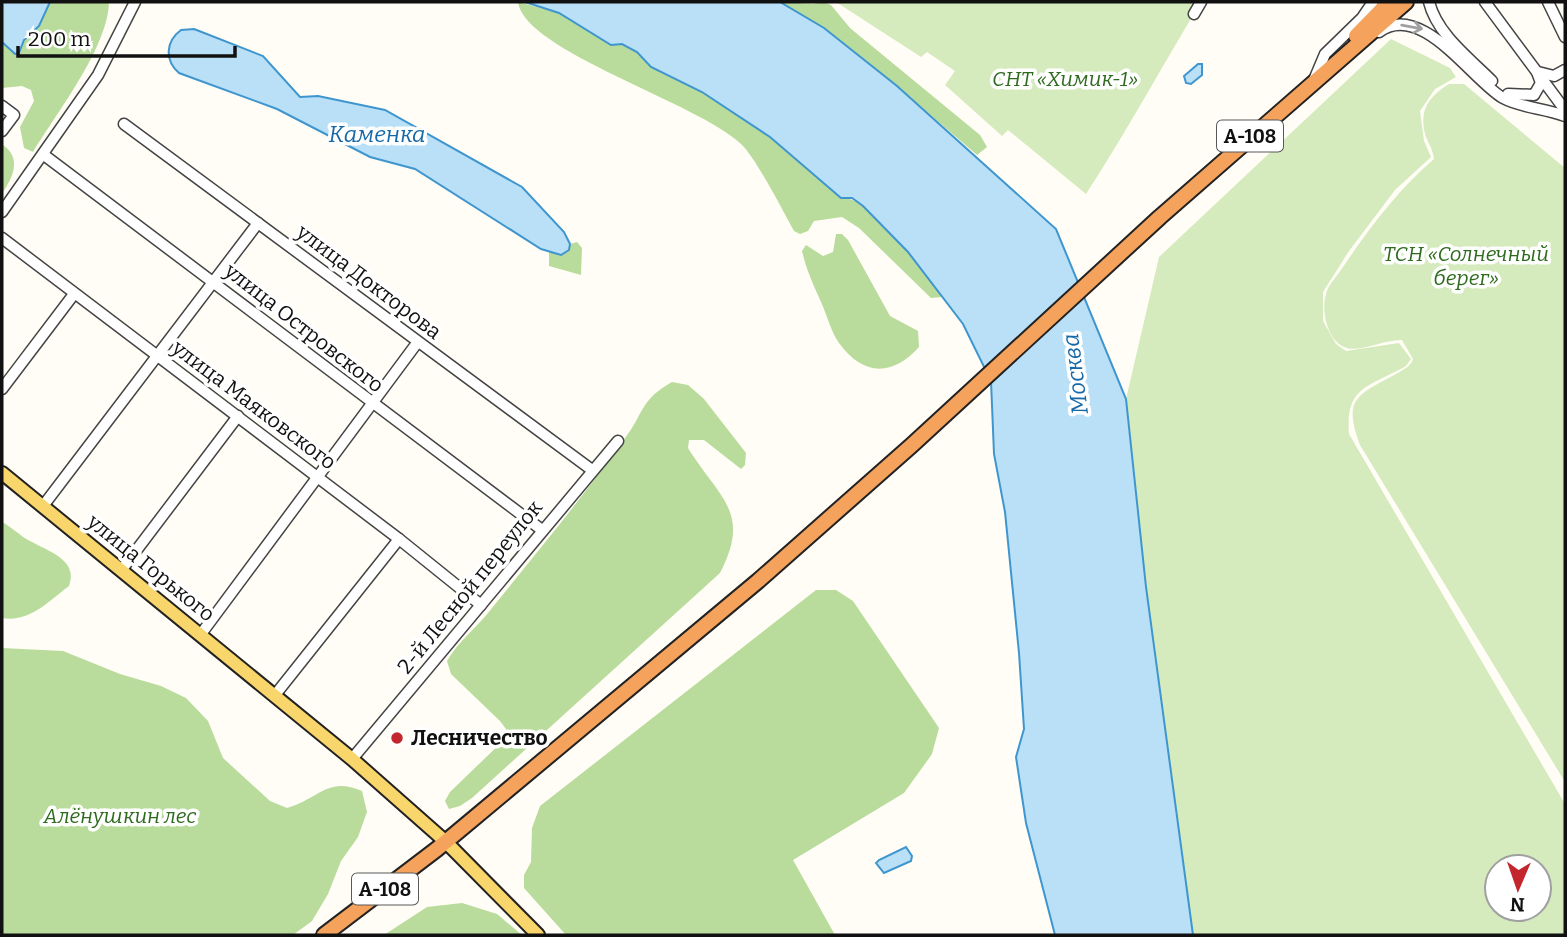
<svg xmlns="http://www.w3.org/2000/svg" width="1567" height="937" font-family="Bitter,serif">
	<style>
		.green { fill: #d5ebbd; fill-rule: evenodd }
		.forest { fill: #b9dc9c }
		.water { fill: #b9e0f7; stroke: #3f96cf; stroke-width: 2 }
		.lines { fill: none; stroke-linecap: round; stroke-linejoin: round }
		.minor-casing { stroke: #444; stroke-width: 13 }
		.major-casing { stroke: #222; stroke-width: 16 }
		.highway-casing { stroke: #222; stroke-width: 18 }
		.minor { stroke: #fff; stroke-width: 10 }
		.major { stroke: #f9d66b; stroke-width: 12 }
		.highway { stroke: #f5a25d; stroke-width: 14 }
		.oneway { stroke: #a0a0a0 }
		.poi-dot { fill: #c4262e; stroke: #fff; stroke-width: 2.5 }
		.labels { text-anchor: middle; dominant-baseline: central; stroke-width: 7; stroke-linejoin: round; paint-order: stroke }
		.shield { fill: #fff; stroke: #585858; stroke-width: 2 }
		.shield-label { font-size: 19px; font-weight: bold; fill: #111 }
		.park-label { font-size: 21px; font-style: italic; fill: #2f6b1f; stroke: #fff }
		.street-label { font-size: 21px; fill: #111; stroke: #fff }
		.poi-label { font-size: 21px; font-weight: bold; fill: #111; stroke: #fff; text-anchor: start }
		.water-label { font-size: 23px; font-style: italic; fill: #1768a6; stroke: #fff }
	</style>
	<rect width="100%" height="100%" fill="#fffdf5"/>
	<g class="green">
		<path d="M836,2H1201C1162,66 1127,131 1086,194L1008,130L1002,136L945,85L955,71L927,52L921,57Z"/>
		<path d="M1391,39L1450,68L1456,77L1435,89L1420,111L1424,141L1431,157L1395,190L1349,251L1323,292V321L1336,344L1346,351L1399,343L1411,359L1406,366C1369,387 1345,386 1349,434L1565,804V935H1193L1146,587L1126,399L1159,257ZM1497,867H1539V909H1497Z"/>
		<path d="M1449,84H1464L1565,168V782L1360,445C1342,397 1358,395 1398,373C1404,369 1411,366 1413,359L1402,340C1384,339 1358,354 1344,347C1327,339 1321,311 1326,294C1328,285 1338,275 1343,267C1370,227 1398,190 1434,159C1433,150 1429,144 1426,137C1418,111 1428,97 1449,84Z"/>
	</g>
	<g class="forest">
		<path d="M50,2H109C108,47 58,111 33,152L24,148L20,127L34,101L31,90L22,86L2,88V42L15,54L20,53L24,40L39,26Z"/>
		<path d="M518,2L559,13L611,45L622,44L637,52L651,67L702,92L770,137L841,197C874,199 922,271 942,297L931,298L859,228L842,217L814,221L808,231L800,234L794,231C783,211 756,158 741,144C699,103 524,51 518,2Z"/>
		<polygon points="780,2 813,4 824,2 831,5 850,28 980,135 987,147 977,155 897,86"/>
		<path d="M3,145C22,158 13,178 2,193Z"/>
		<path d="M836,234H842L848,240L890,316L918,331L919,347C892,377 863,376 839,343C831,332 827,315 821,302C814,286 806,269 802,251L806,245L823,256L833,252Z"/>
		<polygon points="577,242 582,248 581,275 549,266 549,251 561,255 569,250 570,244"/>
		<path d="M672,382L688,385L704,399L746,453L745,465L741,469L704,440H689L688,448C719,498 752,512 720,573L472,798L460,806L449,809L445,801L450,792L507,737L506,729L500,721L451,674L447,661C459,640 478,627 492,608C537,552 583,497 625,438C645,412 639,401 672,382Z"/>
		<path d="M2,522C12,527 20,536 30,541C48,551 79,560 69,586C49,601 29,623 2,618Z"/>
		<polygon points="816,590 836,590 853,601 939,728 932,754 904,793 793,860 835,935 566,935 524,888 524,875 531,862 532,828 540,806"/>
		<path d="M2,648L63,651L120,674L161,686L186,698L208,721L223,758L270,801L287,808C320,798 328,776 362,791L367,812L358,837L341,861L328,894L312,921L293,935H2Z"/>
		<polygon points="462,903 497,914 522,935 384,935 427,907"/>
	</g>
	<g class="water">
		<polygon points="2,2 50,2 39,26 24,40 19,53 15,54 2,42"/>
		<polygon points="525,2 780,2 824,28 897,86 1056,229 1126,399 1146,587 1193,935 1055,935 1026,823 1016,757 1024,729 1019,653 1005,512 994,454 991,381 963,324 908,252 863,206 852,198 841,198 770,137 702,92 651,67 637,52 622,44 611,45 559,13"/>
		<path d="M194,29L263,56L300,97L318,96L385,110L522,187L564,232L570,244L569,250L561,255L541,249L415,169L370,157L277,109L179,73C164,60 166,41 181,30Z"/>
		<polygon points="1198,64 1202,64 1202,75 1191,84 1186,83 1184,76"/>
		<polygon points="906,847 912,856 911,861 884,873 876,863 879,860"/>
	</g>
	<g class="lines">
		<defs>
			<g id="minor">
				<path d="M1429,2C1437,34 1469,58 1492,81"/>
				<polyline points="1485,2 1565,110"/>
				<polyline points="1548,2 1565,37"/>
				<polyline points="1194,14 1201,2"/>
				<path d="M1379,32C1421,0 1472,80 1503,98C1521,108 1545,108 1565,116"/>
				<polyline points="1538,72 1554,76 1565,70"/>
				<polyline points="1314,80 1325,54 1362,18 1373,2"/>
				<polyline points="1508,94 1534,95 1541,83 1537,72"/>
				<polyline points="2,106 14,115 2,131"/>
				<polyline points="124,124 592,470"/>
				<polyline points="44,155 542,530"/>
				<polyline points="2,212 98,75 135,2"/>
				<polyline points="2,238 399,539 481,605"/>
				<polyline points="2,389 74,294"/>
				<polyline points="43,506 258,223"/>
				<polyline points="123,568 238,416"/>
				<polyline points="201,634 417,343"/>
				<polyline points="275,695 399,539"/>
				<polyline points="352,759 618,441"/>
			</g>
			<polyline id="major" points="2,473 352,759 446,842 538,935"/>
			<g id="highway">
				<polyline points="1356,36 1389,2"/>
				<polyline points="324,935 437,849 758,581 912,445 1160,217 1406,2"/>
			</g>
		</defs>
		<use href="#minor" class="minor-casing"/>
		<use href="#major" class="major-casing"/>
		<use href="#highway" class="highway-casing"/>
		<use href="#minor" class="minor"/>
		<use href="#major" class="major"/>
		<use href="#highway" class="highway"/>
	</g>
	<defs><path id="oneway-shaft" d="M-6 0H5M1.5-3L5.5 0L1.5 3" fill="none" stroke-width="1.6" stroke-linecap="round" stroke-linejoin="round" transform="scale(1.75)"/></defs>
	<use class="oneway" href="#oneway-shaft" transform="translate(1412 27) rotate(10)"/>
	<circle class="poi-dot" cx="397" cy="738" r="7"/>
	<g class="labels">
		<g class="shield">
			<rect x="1217" y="120.5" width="66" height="31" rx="5"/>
			<rect x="352" y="873.5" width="66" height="31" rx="5"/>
		</g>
		<g class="shield-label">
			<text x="1250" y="136">А-108</text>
			<text x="385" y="889">А-108</text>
		</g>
		<g class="park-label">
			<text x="1065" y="79">СНТ «Химик-1»</text>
			<text x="1466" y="254">ТСН «Солнечный<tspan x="1466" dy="24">берег»</tspan></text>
			<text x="120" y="816">Алёнушкин лес</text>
		</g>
		<g class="street-label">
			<text transform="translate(369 282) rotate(37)">улица Докторова</text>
			<text transform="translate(304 328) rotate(38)">улица Островского</text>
			<text transform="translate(254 405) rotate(37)">улица Маяковского</text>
			<text transform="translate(151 568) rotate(39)">улица Горького</text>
			<text transform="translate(470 587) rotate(-51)">2-й Лесной переулок</text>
		</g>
		<g class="poi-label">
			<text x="411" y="738">Лесничество</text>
		</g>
		<g class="water-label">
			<text x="377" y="134">Каменка</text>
			<text transform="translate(1075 374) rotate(-97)">Москва</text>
		</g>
	</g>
	<rect width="1567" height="937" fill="none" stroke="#111111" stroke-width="7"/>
	<g transform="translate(1518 888) rotate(182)"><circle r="33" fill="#ffffff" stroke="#a0a0a0" stroke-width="2"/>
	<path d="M0-5L12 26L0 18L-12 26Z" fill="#c4262e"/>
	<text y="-10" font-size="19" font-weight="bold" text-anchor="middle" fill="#111111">N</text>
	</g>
	<path d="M18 46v10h217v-10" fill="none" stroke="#111111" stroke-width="3.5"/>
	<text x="28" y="46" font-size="21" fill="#111111" stroke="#ffffff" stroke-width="5" paint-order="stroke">200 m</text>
</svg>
